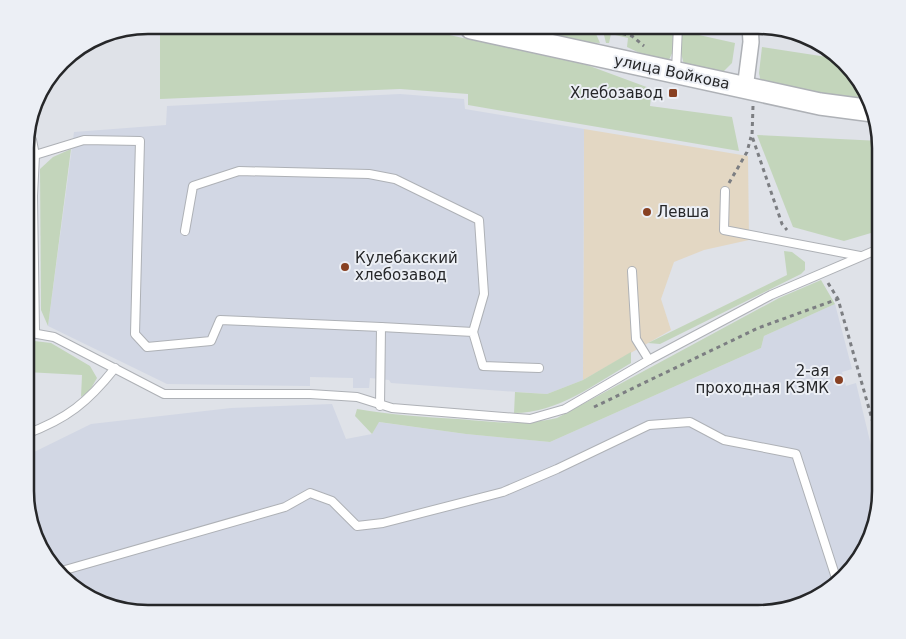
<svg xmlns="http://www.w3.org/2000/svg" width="906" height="639" font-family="'DejaVu Sans',sans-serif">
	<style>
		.commercial { fill: #e3d7c3 }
		.built { fill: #d2d7e4 }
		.green { fill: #c3d5bb }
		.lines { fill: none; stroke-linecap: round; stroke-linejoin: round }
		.lane-casing { stroke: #aeb1b6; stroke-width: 10 }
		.street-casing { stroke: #aeb1b6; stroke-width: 18 }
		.secondary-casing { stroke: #aeb1b6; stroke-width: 24 }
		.path { stroke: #7c7e82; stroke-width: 3; stroke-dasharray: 4 4; stroke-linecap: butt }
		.lane { stroke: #fff; stroke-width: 8 }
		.street { stroke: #fff; stroke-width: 15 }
		.secondary { stroke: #fff; stroke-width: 21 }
		.poi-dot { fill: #884022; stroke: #eceff5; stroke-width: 2 }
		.labels { text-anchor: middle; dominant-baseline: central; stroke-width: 4; stroke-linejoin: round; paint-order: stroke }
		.street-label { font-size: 15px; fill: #262729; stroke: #eceff5 }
		.poi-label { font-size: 15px; fill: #262729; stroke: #eceff5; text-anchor: end }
		.rim { fill: none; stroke: #262729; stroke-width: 2.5 }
	</style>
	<rect width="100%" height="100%" fill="#dfe2e8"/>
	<polygon class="commercial" points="584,129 748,156 749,240 704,250 674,262 661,299 671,330 583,380"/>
	<g class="built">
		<polygon points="400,94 464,99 465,109 584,129 583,380 547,394 391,383 389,380 370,378 369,388 353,388 353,378 310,377 310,386 167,384 48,326 74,132 166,125 167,106"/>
		<polygon points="835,304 852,369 842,372 846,386 856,383 881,487 881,499 856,566 813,601 758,614 140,614 73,589 41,552 26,507 26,456 91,424 231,408 332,404 346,439 372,434 378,422 466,434 550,442 761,348 764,336"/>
	</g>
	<g class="green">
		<polygon points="660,26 674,30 674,49 668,62 650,58 627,47 628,38 611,34 609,43 606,43 602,27"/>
		<polygon points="593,27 600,43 581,42 513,28"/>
		<polygon points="422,29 587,65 652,89 650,106 732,117 739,151 468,105 468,94 400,89 160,99 160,31"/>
		<polygon points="681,31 735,43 732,63 721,74 684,65 680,49"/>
		<polygon points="762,47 840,59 868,93 871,103 761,83 759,73"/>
		<polygon points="757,135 881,141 881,230 844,241 793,227"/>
		<polygon points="71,149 48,326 41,310 40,169 53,157"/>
		<polygon points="784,251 792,252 805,262 805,270 801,274 660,344 648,343 787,275"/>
		<path d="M821,280L835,304L764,336L761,348L550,442L466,434L379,422L372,434L355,416L357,409C391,415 424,417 458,419C494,422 521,426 557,418L779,298Z"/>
		<polygon points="26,340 51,343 90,366 97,378 90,390 81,397 82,375 26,372"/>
		<path d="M631,352V363C593,385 558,413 514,413L515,392L547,394L583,380Z"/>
	</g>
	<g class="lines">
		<defs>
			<g id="lane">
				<polyline points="676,71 678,26"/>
				<polyline points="26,131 32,140 35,155 33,196 35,332"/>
				<polyline points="35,155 84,140 140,141 135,334 147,347 211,341 220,320 381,327 380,406"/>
				<polyline points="725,191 724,230 860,256"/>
				<polyline points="185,231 193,186 239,171 369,174 395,179 479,220 484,294 473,332"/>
				<polyline points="632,271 636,339 649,360"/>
				<polyline points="381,327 473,332 483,366 539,368"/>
				<polyline points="26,332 54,337 164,394 310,394 357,397 392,408 530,419 565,409 649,360 771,295 881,248"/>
				<path d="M26,434C67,419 88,402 115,368"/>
				<polyline points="58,572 285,507 310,493 332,501 357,526 383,523 503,492 557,469 649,425 690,422 724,440 796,454 837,581"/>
			</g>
			<polyline id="street" points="745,89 751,42 750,25"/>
			<polyline id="secondary" points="471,28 820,104 873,111"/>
		</defs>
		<use href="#lane" class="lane-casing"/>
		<use href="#street" class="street-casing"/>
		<use href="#secondary" class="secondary-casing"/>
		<g class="path">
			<polyline points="599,28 632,36 644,46"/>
			<polyline points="753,106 752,136 782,224 787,230"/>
			<polyline points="729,183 747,152 751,137"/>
			<polyline points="828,283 838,299 881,451"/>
			<polyline points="594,407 758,328 838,299"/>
		</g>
		<use href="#lane" class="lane"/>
		<use href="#street" class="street"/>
		<use href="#secondary" class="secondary"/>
	</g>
	<g class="poi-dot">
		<rect x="668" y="88" width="10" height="10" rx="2.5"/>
		<circle cx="647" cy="212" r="5"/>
		<circle cx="345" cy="267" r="5"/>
		<circle cx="839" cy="380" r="5"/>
	</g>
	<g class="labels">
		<g class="street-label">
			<text transform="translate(672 72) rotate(12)">улица Войкова</text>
		</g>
		<g class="poi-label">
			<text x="663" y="93">Хлебозавод</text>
			<text x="657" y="212" text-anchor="start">Левша</text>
			<text x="355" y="258" text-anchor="start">Кулебакский<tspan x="355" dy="17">хлебозавод</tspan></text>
			<text x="829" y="371">2-ая<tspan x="829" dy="17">проходная КЗМК</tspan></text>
		</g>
	</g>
	<path d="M0 0H906V639H0ZM148 34H758A114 114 0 0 1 872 148V491A114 114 0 0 1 758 605H148A114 114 0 0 1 34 491V148A114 114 0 0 1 148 34Z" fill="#eceff5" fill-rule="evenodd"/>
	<path class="rim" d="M148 34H758A114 114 0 0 1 872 148V491A114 114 0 0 1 758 605H148A114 114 0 0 1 34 491V148A114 114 0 0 1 148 34Z"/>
</svg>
